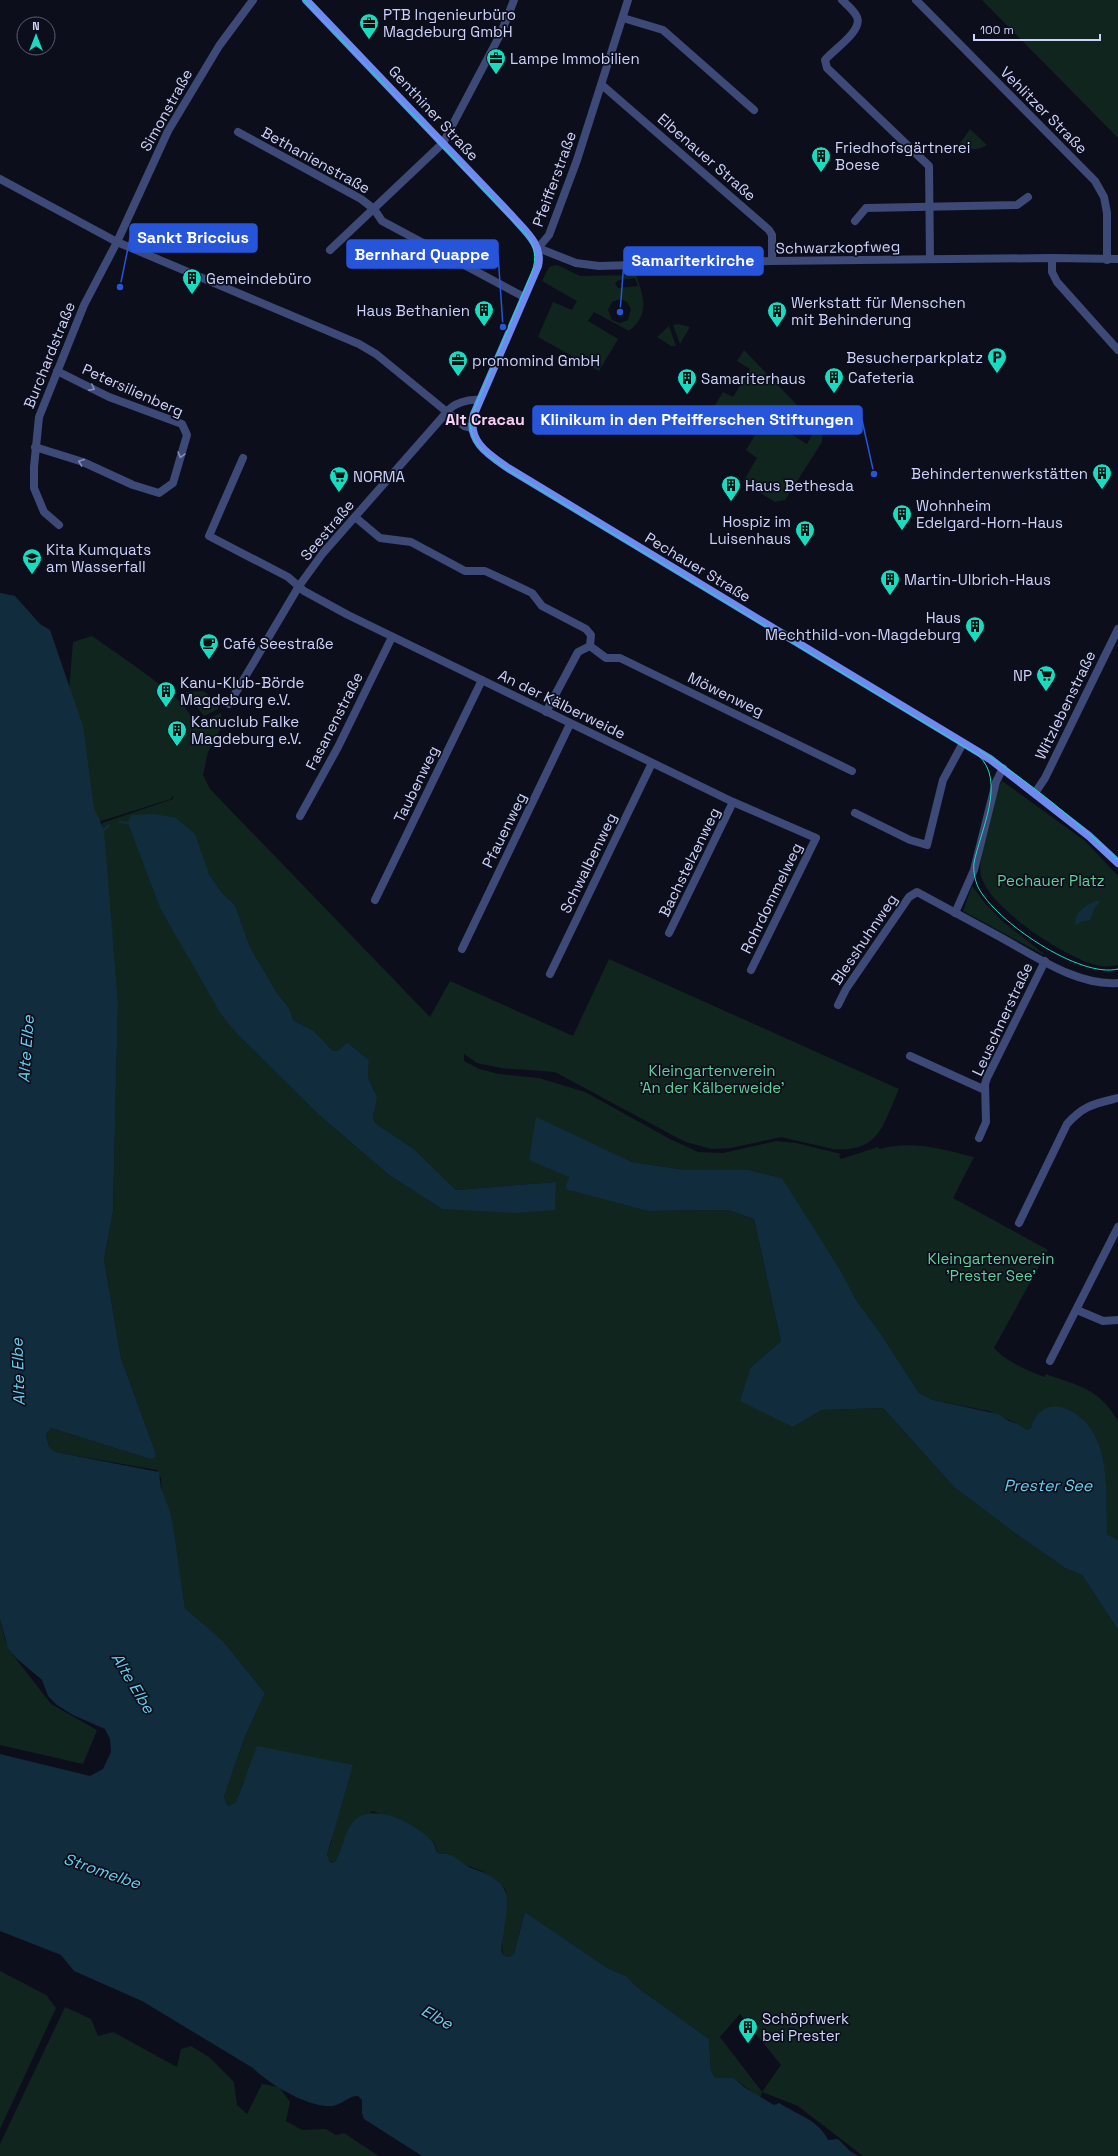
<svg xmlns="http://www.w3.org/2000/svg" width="1118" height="2156" font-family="'Space Grotesk',sans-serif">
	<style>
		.green { fill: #11251f; fill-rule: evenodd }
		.water { fill: #112c3c }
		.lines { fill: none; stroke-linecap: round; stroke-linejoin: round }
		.stream { stroke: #112c3c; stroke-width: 2.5 }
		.street { stroke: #3d4976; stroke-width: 8 }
		.secondary { stroke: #6e8af0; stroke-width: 8 }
		.tram { stroke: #17dcbf; stroke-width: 1 }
		.oneway { stroke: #858eb8 }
		.labels { text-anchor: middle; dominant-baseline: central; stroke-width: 3.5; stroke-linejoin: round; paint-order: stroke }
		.poi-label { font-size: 15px; fill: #cdd3fa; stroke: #0d0e1b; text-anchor: start }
		.street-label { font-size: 15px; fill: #cdd3fa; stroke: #0d0e1b }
		.park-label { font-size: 15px; fill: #61d19a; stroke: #0d0e1b }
		.neighbourhood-label { font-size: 16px; font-weight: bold; fill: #facff5; stroke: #0d0e1b }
		.water-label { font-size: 16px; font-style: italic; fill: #65d1ef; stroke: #0d0e1b }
		.leader { fill: none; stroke: #2655da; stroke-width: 1.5 }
		.callout-dot { fill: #2655da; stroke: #0d0e1b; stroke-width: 1.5 }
		.callout { fill: #2655da; stroke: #2655da; stroke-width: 1.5 }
		.callout-label { font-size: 16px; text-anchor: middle; font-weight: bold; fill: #fff }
	</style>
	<rect width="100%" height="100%" fill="#0d0e1b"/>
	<g class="green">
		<polygon points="982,0 1118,0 1118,138"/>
		<path d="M970,129L987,145C978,151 967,150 959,145Z"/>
		<path d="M557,265L580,276L636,275C644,298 650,314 629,331L594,312L588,321L618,339L599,371L538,337L553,302L572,310L577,301L542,281L549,267ZM635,278L638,286L618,288L615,283L619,280ZM620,299L627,302L631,309L628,320L620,323L612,320L608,310L612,302Z"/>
		<polygon points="678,324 690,327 680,344 673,325"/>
		<polygon points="669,326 676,346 671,346 657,337"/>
		<path d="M744,350L822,431V442L785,500L775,502L743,482L757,458L746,450L763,422L734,405L728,415L714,407L723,392L733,397L750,369L737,361ZM799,419L816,428L807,444L791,434Z"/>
		<path d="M92,636C110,649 184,697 190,715C196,732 186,749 182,765L193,728L202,724V728L206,729L208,719L221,713V728L208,752L203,775L210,789L430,1017L450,981L573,1036L609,959L899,1089C883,1124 880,1153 833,1149L781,1137L731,1148L711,1149L686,1142L672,1135L555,1072L501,1068L477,1063L464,1054V1061L479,1069L499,1074L539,1078L585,1092L670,1139L698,1152L723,1153L776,1141L796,1143L841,1154L839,1156L841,1159L878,1147L879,1149C914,1140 940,1149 974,1157L953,1198L1048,1250L994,1348C1008,1363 1025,1369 1044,1377L1046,1374C1078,1386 1099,1388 1118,1421V1540L1107,1534C1106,1496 1111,1436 1074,1413C1067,1408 1059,1406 1051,1409C1040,1412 1034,1416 1031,1428L1027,1430L1018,1424L989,1411L933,1400L919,1393L881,1334L856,1300L782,1178L749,1170H686L632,1162L536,1118L569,1178L566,1189L647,1211L728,1210L754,1219L781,1341L751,1367L793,1427L822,1410L883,1408L954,1487L1012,1531L1065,1568L1082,1575L1118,1630V2156H863L798,2106L762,2092L760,2098L734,2078H715L711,2071L709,2039L637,1987L626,1976L609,1969L525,1912L514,1954L508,1957L503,1955L502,1946L506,1890L497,1880L482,1871L466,1865L448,1854L438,1853L434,1842L398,1820L372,1811L344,1839L338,1857L333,1863L329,1861L327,1855L332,1840L244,1780L236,1802L228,1806L224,1797L244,1739L265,1693L223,1641L185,1608L170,1511L162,1494L161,1479L157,1470L54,1452L49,1447L46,1435L51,1428L150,1459L156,1454L121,1358L104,1259L113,1212L118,1002L102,823L173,799V795L171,799L101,821L87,829L68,703L73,642ZM201,857L209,874L222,893L235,905L250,947L277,993L289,1008L293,1020L314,1031L333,1051H338L347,1042L369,1060L368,1077L375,1092L373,1117L375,1123L414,1149L456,1190L556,1182L442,1209L389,1175L319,1115L238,1035L161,910ZM740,2014L781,2065L762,2092L720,2037Z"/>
		<polygon points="203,691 218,702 218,709 204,716 186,692"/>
		<path d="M1002,781L1085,841L1118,876V965C1112,966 1106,967 1100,966C1067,959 990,909 981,876C977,863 994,794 1002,781Z"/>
		<polygon points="972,886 984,902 1002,921 1044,954 1042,954 963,911"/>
		<polygon points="0,1619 5,1640 13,1655 51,1704 97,1730 83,1764 0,1745"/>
		<polygon points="0,1971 46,1995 56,2008 0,2129"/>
		<polygon points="65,2007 91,2019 98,2036 113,2032 177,2067 181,2049 191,2046 209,2057 234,2082 237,2105 247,2114 262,2084 279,2087 290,2102 286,2121 302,2130 326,2129 336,2135 344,2133 379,2156 0,2156 0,2144"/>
	</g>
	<g class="water">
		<path d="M0,593L15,596L40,624L50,630L83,726L94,808L104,830L118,1002L113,1212L104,1259L121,1358L156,1454L154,1458L150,1459L51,1428L46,1435L49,1447L55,1452L159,1472L161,1488L170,1511L173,1526L185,1608L223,1641L265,1693L244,1739L224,1797L228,1806L236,1802L257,1746L353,1765L327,1855L330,1862L333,1863L336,1860C343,1847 344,1832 354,1821C372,1801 416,1824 431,1840C435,1843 435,1849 438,1853C442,1854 447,1853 450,1855C458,1858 465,1866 474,1869C516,1883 508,1899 503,1937C502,1943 500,1949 503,1955L508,1957L514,1954L525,1912L609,1969L626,1976L637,1987L709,2039L711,2071L715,2078H734L744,2087L774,2105L779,2103C796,2114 820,2121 828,2140L838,2139L850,2151L858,2156H422L364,2119L362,2113V2100L358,2096C348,2096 343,2104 333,2106C308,2108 269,2084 253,2068L142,2001L74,1971L61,1955L0,1931V1754L90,1776L103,1769L111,1752L110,1739L105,1729L73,1715L57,1705L48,1696L42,1680L16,1658L8,1648L0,1619Z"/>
		<polygon points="154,814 176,818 195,834 209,874 222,893 235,905 250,947 277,993 289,1008 293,1020 314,1031 333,1051 338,1051 347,1042 369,1060 368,1077 377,1097 373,1117 375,1123 414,1149 456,1190 556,1182 555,1210 516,1213 442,1209 389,1175 319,1115 238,1035 221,1014 161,910 128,823 131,815"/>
		<path d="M1096,901H1101L1095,908L1090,920L1083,921L1075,925C1075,912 1085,905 1096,901Z"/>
		<path d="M536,1117L632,1162L686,1170H749L782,1178L840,1270L856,1300L881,1334L919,1393L933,1400L998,1414L1009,1421L1018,1424L1027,1430L1031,1428C1033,1419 1040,1409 1050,1407C1059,1405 1069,1409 1076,1414C1112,1438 1106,1497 1107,1534L1118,1540V1630L1082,1575L1065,1568L1012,1531L954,1487L883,1408L822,1410L793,1427L740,1401L751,1367L781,1341L754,1219L728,1210L647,1211L565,1189L569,1177L529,1160Z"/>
	</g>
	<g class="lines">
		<g class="stream">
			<polyline points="120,822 128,823"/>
			<polyline points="104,830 109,825"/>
		</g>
		<g class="street">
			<polyline points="628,0 577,160 549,235 538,248 576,263 599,266 772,261 1052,258 1118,259"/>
			<path d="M842,0C847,5 854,10 857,17C863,31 833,50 825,60L827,68L929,166L930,259"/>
			<polyline points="916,0 1095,181 1104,197 1107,213 1107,260"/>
			<polyline points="623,18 663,30 754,110"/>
			<polyline points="602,85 769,230 772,235 772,261"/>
			<polyline points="238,132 361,199 374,209 382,221 524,297"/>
			<path d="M0,179L117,242L359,344L376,354L447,412C453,403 469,399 479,400"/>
			<polyline points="855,221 866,208 1017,205 1028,197"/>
			<polyline points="330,250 443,143 501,33 514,0"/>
			<polyline points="1052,258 1052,272 1057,282 1118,350"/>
			<polyline points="35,447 83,462 133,485 159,493 173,483 187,435 182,424 109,397 57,371"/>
			<polyline points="243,458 209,536 288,577 304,591 348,615 733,802 816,838 751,970"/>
			<polyline points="355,517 380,538 411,542 465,571 485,571 532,593 542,606 586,629 591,635 590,646 606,658 620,658 852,771"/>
			<polyline points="59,525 44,512 34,488 34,467 39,417 84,305 117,242 168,131 219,46 253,0"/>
			<polyline points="229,704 299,586 323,553 447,412 464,426 472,428"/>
			<polyline points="546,712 578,652 590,646"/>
			<polyline points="1035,793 1045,778 1118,629"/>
			<polyline points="855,813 910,840 927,845 943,780 963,743"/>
			<polyline points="300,816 338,747 392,637"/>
			<polyline points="375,900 482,680"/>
			<polyline points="955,913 974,870 996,782 1003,768"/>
			<polyline points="669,933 733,802"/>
			<polyline points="462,949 570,724"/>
			<polyline points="550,974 652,763"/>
			<path d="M838,1005L846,989L909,897L917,892C945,907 972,922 1000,937C1035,956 1077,986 1118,983"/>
			<polyline points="910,1056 985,1090"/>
			<polyline points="979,1138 986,1122 985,1084 987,1078 1045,961"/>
			<path d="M1019,1223L1067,1124C1084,1105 1094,1104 1118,1098"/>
			<polyline points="1077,1310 1103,1321 1118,1320"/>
			<polyline points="1050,1361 1118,1227"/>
		</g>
		<path class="secondary" d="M306,0L512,216C525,231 543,245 538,266L474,414C466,441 489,455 508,468L990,759L1089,836L1118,863"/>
		<g class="tram">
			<path d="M304,0L526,234C535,245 537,258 532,272L471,417C467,444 489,456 508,470L978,755C1007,781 980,831 974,863C973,871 975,880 978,887C995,921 1080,979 1118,969"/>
			<path d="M979,750C1029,781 1075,820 1118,860"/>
		</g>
	</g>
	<defs><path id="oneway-chevron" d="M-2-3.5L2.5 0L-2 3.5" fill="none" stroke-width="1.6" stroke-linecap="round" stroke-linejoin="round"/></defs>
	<g class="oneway">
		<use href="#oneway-chevron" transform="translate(92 388) rotate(27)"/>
		<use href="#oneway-chevron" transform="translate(181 455) rotate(106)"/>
		<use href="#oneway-chevron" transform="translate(81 462) rotate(-160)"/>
	</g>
	<defs>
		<symbol id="office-pin" viewBox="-11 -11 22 30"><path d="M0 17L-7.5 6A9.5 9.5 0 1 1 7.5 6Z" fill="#17dcbf" stroke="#0d0e1b"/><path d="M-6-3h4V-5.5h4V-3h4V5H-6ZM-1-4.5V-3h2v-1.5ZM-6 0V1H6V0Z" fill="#111"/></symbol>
		<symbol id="building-pin" viewBox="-11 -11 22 30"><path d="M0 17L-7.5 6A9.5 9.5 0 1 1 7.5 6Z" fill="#17dcbf" stroke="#0d0e1b"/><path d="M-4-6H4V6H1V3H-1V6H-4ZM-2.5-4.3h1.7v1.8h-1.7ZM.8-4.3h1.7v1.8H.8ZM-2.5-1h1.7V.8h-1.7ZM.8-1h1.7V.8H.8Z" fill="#111"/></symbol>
		<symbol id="parking-pin" viewBox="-11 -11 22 30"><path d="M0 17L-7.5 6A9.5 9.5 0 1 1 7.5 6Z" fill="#17dcbf" stroke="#0d0e1b"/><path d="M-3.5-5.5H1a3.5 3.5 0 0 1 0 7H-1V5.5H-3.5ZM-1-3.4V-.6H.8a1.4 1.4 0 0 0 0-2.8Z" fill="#111"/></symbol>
		<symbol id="supermarket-pin" viewBox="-11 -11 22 30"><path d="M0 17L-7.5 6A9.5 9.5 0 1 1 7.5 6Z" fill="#17dcbf" stroke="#0d0e1b"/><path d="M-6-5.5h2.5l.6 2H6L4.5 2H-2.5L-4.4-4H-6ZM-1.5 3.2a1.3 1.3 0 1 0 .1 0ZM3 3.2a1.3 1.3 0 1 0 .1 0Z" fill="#111"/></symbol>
		<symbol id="school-pin" viewBox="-11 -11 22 30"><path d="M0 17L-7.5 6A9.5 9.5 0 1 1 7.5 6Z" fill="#17dcbf" stroke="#0d0e1b"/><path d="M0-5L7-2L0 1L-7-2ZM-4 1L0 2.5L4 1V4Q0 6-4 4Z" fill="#111"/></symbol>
		<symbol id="cafe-pin" viewBox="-11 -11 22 30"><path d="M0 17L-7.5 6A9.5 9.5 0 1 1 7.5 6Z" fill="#17dcbf" stroke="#0d0e1b"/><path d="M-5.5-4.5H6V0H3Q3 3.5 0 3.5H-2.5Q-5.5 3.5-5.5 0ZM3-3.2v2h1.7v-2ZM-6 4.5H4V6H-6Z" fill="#111"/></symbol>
	</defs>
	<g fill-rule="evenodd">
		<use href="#office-pin" x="358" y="12" width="22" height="30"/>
		<use href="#office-pin" x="485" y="47" width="22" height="30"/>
		<use href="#building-pin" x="810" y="145" width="22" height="30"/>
		<use href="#building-pin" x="181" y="267" width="22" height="30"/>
		<use href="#building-pin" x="473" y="299" width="22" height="30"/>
		<use href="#building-pin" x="766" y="300" width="22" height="30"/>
		<use href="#parking-pin" x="986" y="346" width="22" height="30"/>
		<use href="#office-pin" x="447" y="349" width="22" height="30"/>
		<use href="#building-pin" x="823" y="366" width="22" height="30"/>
		<use href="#building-pin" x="676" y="367" width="22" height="30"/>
		<use href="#building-pin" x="1091" y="462" width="22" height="30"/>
		<use href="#supermarket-pin" x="328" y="465" width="22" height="30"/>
		<use href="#building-pin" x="720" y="474" width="22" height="30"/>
		<use href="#building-pin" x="891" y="503" width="22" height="30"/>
		<use href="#building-pin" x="794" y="519" width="22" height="30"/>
		<use href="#school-pin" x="21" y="547" width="22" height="30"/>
		<use href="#building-pin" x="879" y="568" width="22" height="30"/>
		<use href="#building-pin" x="964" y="615" width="22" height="30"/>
		<use href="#cafe-pin" x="198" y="632" width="22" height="30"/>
		<use href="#supermarket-pin" x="1035" y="664" width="22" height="30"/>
		<use href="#building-pin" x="155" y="680" width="22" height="30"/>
		<use href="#building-pin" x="166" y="719" width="22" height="30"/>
		<use href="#building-pin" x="737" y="2016" width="22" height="30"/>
	</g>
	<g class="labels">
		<g class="poi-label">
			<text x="383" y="14">PTB Ingenieurbüro<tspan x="383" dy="17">Magdeburg GmbH</tspan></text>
			<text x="510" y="58">Lampe Immobilien</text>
			<text x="835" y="147">Friedhofsgärtnerei<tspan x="835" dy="17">Boese</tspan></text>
			<text x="206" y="278">Gemeindebüro</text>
			<text x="791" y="302">Werkstatt für Menschen<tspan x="791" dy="17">mit Behinderung</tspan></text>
			<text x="470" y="310" text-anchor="end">Haus Bethanien</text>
			<text x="983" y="357" text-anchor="end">Besucherparkplatz</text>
			<text x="472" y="360">promomind GmbH</text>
			<text x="848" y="377">Cafeteria</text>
			<text x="701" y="378">Samariterhaus</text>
			<text x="1088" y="473" text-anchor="end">Behindertenwerkstätten</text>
			<text x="353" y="476">NORMA</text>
			<text x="745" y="485">Haus Bethesda</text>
			<text x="916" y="505">Wohnheim<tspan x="916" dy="17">Edelgard-Horn-Haus</tspan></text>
			<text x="791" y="521" text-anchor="end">Hospiz im<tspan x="791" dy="17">Luisenhaus</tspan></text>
			<text x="46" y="549">Kita Kumquats<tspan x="46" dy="17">am Wasserfall</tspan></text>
			<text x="904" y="579">Martin-Ulbrich-Haus</text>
			<text x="961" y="617" text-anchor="end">Haus<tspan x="961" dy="17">Mechthild-von-Magdeburg</tspan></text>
			<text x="223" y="643">Café Seestraße</text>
			<text x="1032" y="675" text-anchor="end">NP</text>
			<text x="180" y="682">Kanu-Klub-Börde<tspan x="180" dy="17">Magdeburg e.V.</tspan></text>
			<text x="191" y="721">Kanuclub Falke<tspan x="191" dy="17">Magdeburg e.V.</tspan></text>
			<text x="762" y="2018">Schöpfwerk<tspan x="762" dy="17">bei Prester</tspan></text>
		</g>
		<g class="street-label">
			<text transform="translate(166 110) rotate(-61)">Simonstraße</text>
			<text transform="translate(1044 110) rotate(45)">Vehlitzer Straße</text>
			<text transform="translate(434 113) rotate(47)">Genthiner Straße</text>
			<text transform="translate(707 157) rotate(41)">Elbenauer Straße</text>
			<text transform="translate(316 160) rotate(29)">Bethanienstraße</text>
			<text transform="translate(554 179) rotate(-70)">Pfeifferstraße</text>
			<text transform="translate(838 247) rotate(-1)">Schwarzkopfweg</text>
			<text transform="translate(49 355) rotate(-68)">Burchardstraße</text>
			<text transform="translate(133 390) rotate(24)">Petersilienberg</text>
			<text transform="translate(327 530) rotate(-50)">Seestraße</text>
			<text transform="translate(698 567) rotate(31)">Pechauer Straße</text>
			<text transform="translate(726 694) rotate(26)">Möwenweg</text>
			<text transform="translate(562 704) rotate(26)">An der Kälberweide</text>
			<text transform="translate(1065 705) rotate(-64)">Witzlebenstraße</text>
			<text transform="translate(334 721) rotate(-63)">Fasanenstraße</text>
			<text transform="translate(416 784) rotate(-64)">Taubenweg</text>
			<text transform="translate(504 830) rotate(-64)">Pfauenweg</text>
			<text transform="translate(689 862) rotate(-64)">Bachstelzenweg</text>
			<text transform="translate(588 863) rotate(-64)">Schwalbenweg</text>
			<text transform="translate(771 898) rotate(-64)">Rohrdommelweg</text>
			<text transform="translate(864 939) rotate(-56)">Blesshuhnweg</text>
			<text transform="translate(1002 1019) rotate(-65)">Leuschnerstraße</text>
		</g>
		<g class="park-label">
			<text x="1051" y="880">Pechauer Platz</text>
			<text x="712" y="1070">Kleingartenverein<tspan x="712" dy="17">'An der Kälberweide'</tspan></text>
			<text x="991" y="1258">Kleingartenverein<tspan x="991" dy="17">'Prester See'</tspan></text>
		</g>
		<g class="neighbourhood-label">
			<text x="485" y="419">Alt Cracau</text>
		</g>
		<g class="water-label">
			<text transform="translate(26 1049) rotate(-86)">Alte Elbe</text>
			<text transform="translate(18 1372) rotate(-92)">Alte Elbe</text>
			<text x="1048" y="1485">Prester See</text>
			<text transform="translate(133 1683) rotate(59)">Alte Elbe</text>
			<text transform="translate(102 1871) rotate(19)">Stromelbe</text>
			<text transform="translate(437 2017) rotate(29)">Elbe</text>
		</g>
	</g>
	<path class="leader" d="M120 287L130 238M503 327L498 254M620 312L624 261M874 474L862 420"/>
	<g class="callout-dot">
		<circle cx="120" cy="287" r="4"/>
		<circle cx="503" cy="327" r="4"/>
		<circle cx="620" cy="312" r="4"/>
		<circle cx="874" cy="474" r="4"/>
	</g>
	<g class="callout">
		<rect x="130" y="224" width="127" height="28" rx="4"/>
		<rect x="347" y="240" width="151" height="28" rx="4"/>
		<rect x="624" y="247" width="139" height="28" rx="4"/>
		<rect x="533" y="406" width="329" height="28" rx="4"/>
	</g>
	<g class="callout-label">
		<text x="193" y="243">Sankt Briccius</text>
		<text x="422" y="260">Bernhard Quappe</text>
		<text x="693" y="266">Samariterkirche</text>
		<text x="697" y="425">Klinikum in den Pfeifferschen Stiftungen</text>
	</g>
	<g transform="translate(36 36)"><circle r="19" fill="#0d0e1b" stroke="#5a5d74"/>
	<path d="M0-3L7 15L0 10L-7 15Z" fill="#17dcbf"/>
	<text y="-6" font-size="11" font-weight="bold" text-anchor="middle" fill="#cdd3fa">N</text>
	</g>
	<path d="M974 34v6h126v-6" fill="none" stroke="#cdd3fa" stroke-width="2"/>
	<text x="980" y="34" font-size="12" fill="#cdd3fa" stroke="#0d0e1b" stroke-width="3" paint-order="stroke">100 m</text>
</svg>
